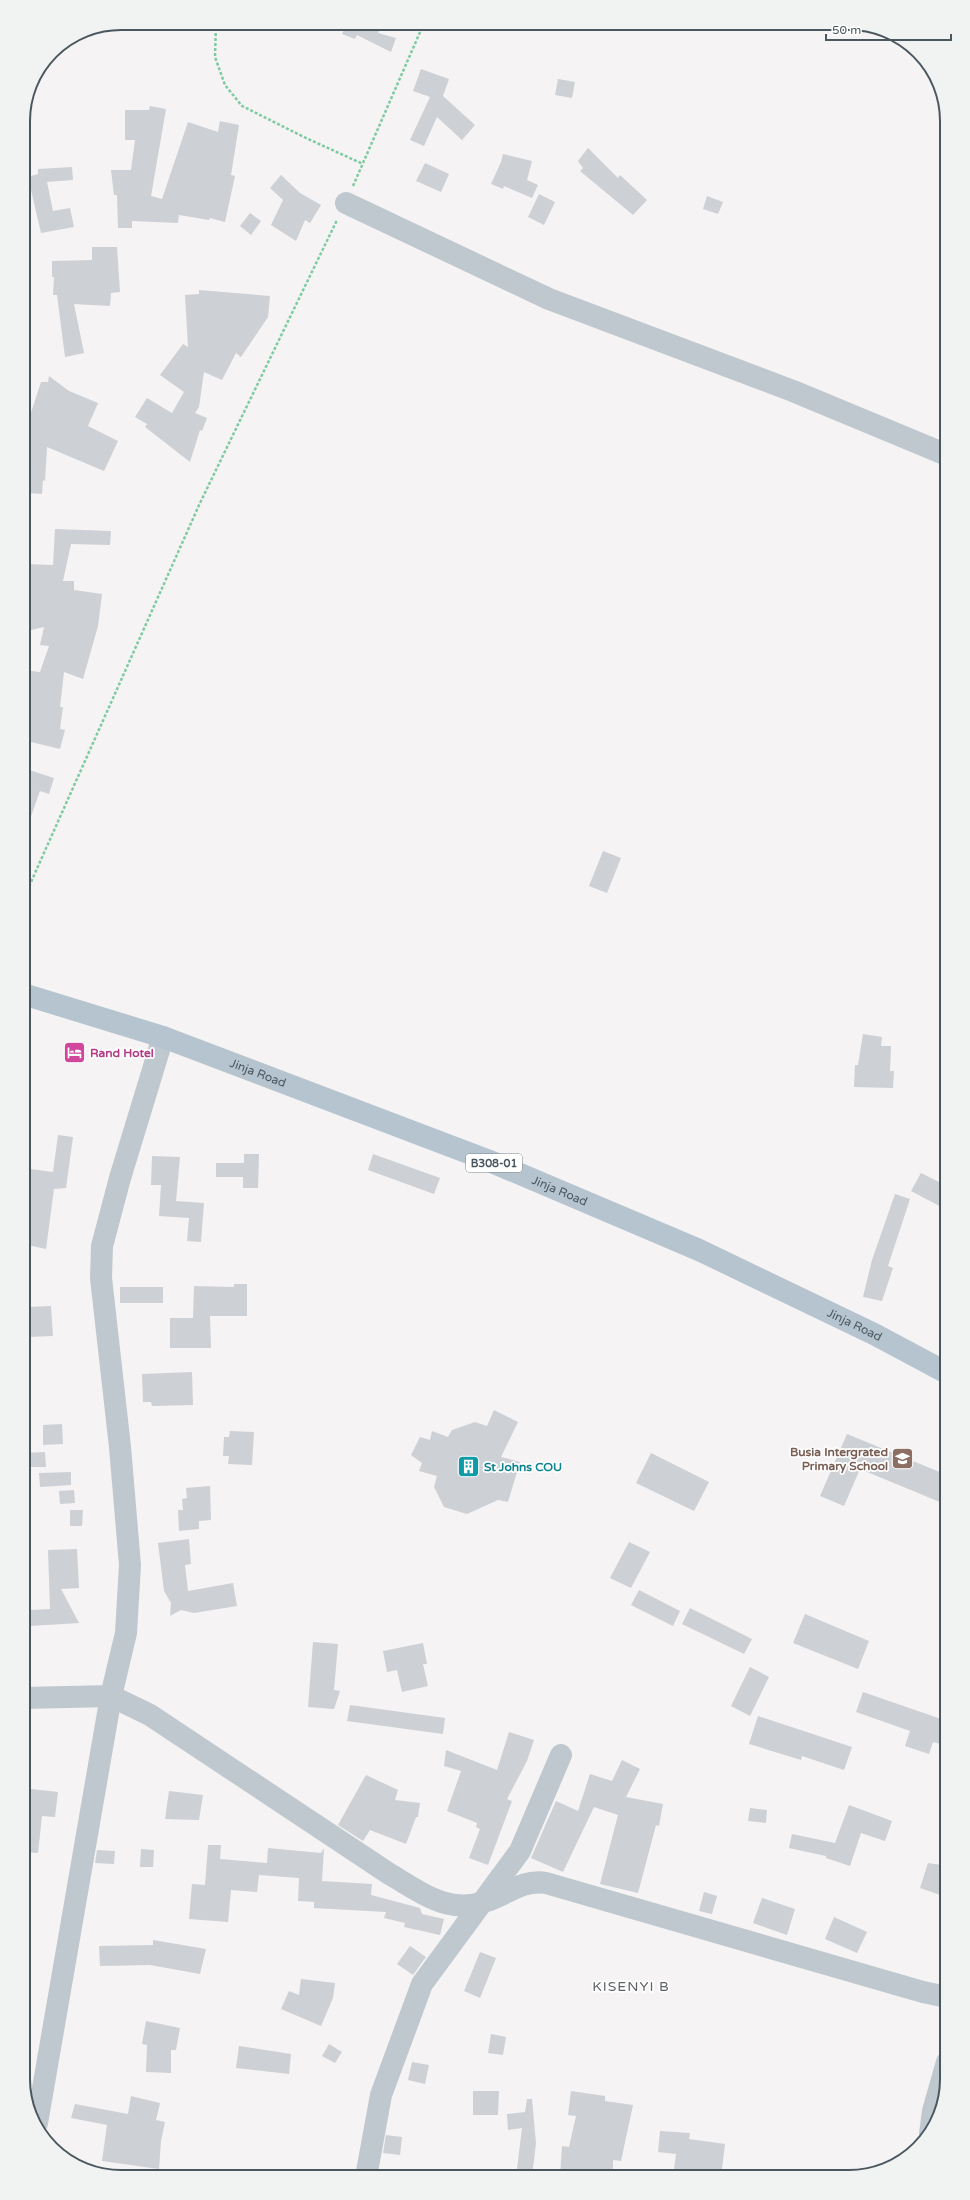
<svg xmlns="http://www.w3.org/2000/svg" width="970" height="2200" font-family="'Varela Round',sans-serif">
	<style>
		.building { fill: #cdd0d5 }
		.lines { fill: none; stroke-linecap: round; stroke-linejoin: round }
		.path { stroke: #7fcba1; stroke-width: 2.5; stroke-dasharray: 3 2; stroke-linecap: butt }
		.minor { stroke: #bfc8ce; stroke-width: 22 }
		.major { stroke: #b5c4cf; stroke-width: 22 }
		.labels { text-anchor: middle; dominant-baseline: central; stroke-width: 3.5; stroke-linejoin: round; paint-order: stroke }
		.shield { fill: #fff; stroke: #81898f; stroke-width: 1 }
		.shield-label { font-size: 11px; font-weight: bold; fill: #4b575f }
		.hotel-label { font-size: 12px; font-weight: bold; fill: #b23c85; stroke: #fff; text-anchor: start }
		.street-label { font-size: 12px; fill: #4b575f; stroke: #fff }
		.education-label { font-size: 12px; font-weight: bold; fill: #785e54; stroke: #fff; text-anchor: end }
		.culture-label { font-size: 12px; font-weight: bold; fill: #0d838f; stroke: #fff; text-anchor: start }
		.quarter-label { font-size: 14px; letter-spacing: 1px; fill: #5f6367; stroke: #fff }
		.rim { fill: none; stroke: #4b575f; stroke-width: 2 }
	</style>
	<rect width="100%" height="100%" fill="#f5f3f3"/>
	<g class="building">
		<polygon points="331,23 373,23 381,27 378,33 396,38 391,52 357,35 355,39 342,34 344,30"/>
		<polygon points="421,69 449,79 443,96 475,125 462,140 437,117 424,146 410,140 430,97 413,91"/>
		<polygon points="558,79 575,82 572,98 555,95"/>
		<polygon points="150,106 166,109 151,196 162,199 188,122 218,132 220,121 239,125 231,175 235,176 225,222 210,218 209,220 179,215 178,223 132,221 132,228 118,228 117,195 114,195 111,170 131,170 135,140 125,140 125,110 149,110"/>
		<polygon points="588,148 618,178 620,175 647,200 633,215 580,171 583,168 578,161"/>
		<polygon points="503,154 532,161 527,180 538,185 532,198 504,186 503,189 491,184 501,162"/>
		<polygon points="425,163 449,174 441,192 416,181"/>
		<polygon points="72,167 73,180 47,182 53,211 70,208 74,227 41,233 28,177 38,174 38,169"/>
		<polygon points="281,175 300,193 321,205 310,223 305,220 296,241 271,225 283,200 270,188"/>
		<polygon points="539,194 555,202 544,225 528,217"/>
		<polygon points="707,196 723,202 718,214 703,209"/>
		<polygon points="250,213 261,221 251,235 240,226"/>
		<polygon points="92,247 117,247 120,292 111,293 110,306 74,304 84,353 65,357 57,295 53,295 54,277 52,277 52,261 92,260"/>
		<polygon points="199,290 270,296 268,317 241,357 236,353 222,380 204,372 199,407 195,413 207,418 202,431 200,430 190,462 145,427 147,424 135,417 147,398 172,413 184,392 160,375 183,344 188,347 185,295 199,294"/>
		<polygon points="49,376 69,391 98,403 88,426 118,441 104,471 47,447 45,481 43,480 42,494 26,493 28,438 23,437 41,382 48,382"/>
		<polygon points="55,529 111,531 110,545 71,544 63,581 74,581 74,590 102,594 98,626 83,679 64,672 60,707 63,707 60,729 65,730 60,749 23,740 23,670 40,672 49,646 40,645 44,627 23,632 27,593 25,593 27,564 53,565"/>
		<polygon points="23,768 54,778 49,794 40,791 25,833 23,833"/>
		<polygon points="603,851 621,858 607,893 589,886"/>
		<polygon points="863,1034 882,1037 881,1046 891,1046 890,1071 894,1071 893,1088 854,1087 855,1065 858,1065"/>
		<polygon points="58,1135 73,1137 66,1188 54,1189 46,1249 23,1244 23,1168 53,1172"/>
		<polygon points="244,1154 259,1154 258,1188 243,1188 243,1177 216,1177 216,1163 244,1163"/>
		<polygon points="373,1154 440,1178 434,1194 368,1170"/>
		<polygon points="152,1156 180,1157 176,1201 204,1203 201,1242 187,1241 189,1218 159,1216 161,1185 151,1185"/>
		<polygon points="921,1173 947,1186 947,1210 911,1191"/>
		<polygon points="895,1194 910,1199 888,1266 893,1268 882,1301 863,1297 872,1260"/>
		<polygon points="234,1284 247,1284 247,1316 210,1316 211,1348 170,1348 170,1318 193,1318 194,1286 234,1287"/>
		<rect x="120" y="1287" width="43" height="16"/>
		<polygon points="51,1306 53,1336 27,1337 26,1307"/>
		<polygon points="192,1372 193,1405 152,1406 151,1402 143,1402 142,1374"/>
		<polygon points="494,1410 518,1422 501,1457 520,1462 508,1502 498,1500 467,1514 444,1507 434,1487 437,1476 419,1471 422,1463 411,1455 420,1437 430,1440 432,1431 448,1437 452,1430 475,1422 487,1426"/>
		<polygon points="62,1424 63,1444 43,1445 43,1425"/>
		<polygon points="230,1431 254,1432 252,1465 228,1464 229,1456 223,1456 224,1437 229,1437"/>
		<polygon points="847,1434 947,1475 947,1505 860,1469 844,1506 820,1496"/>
		<polygon points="45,1452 46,1467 23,1467 23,1453"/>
		<polygon points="651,1453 709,1482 694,1511 636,1483"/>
		<polygon points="71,1472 71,1485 40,1487 39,1473"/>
		<polygon points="210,1486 211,1520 199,1521 199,1529 179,1531 178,1510 183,1510 182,1499 187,1498 186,1488"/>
		<polygon points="74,1490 75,1503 60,1504 59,1491"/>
		<polygon points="70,1510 83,1510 82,1526 70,1526"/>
		<polygon points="189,1539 191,1564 185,1565 188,1591 233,1583 237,1606 194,1613 181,1610 170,1616 171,1603 164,1591 158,1543"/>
		<polygon points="629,1542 650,1552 631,1588 610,1578"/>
		<polygon points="77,1549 79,1588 61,1589 79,1623 30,1626 30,1610 50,1609 48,1550"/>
		<polygon points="639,1590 680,1611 673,1626 631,1605"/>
		<polygon points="690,1608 752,1639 744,1654 682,1624"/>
		<polygon points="805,1614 869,1641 858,1669 793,1643"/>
		<polygon points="313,1642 338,1644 334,1690 340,1691 334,1709 308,1707"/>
		<polygon points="423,1643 427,1664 423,1664 428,1686 402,1692 397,1670 387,1672 383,1651"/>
		<polygon points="750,1667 769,1677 750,1716 731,1706"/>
		<polygon points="863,1692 947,1721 947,1746 933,1742 929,1754 905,1746 910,1731 856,1712"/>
		<polygon points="350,1705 445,1718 443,1734 347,1721"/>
		<polygon points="758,1716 852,1747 844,1770 802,1756 801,1760 749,1744"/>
		<polygon points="509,1732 534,1740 527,1761 507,1799 512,1801 488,1865 469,1858 480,1829 476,1827 477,1823 447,1811 461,1771 444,1766 446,1750 497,1770"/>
		<polygon points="622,1760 640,1769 626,1797 663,1804 659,1826 656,1825 638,1893 600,1884 618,1815 594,1807 563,1872 531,1858 556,1801 578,1811 590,1774 612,1781"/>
		<polygon points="366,1775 398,1790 395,1800 420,1803 418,1817 416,1817 406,1844 370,1830 363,1841 338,1825"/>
		<polygon points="23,1788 58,1792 55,1817 42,1816 38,1853 23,1852"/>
		<polygon points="169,1791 203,1795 199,1820 165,1819"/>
		<polygon points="849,1805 892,1821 885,1841 861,1833 850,1866 826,1858 826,1856 789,1848 792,1834 835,1843"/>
		<polygon points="750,1808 767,1810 766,1823 748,1821"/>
		<polygon points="208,1845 221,1845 220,1859 267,1863 268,1848 321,1853 324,1848 322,1881 372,1884 371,1895 420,1908 422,1914 444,1919 440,1935 404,1927 405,1923 384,1918 386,1912 314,1908 314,1902 298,1901 299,1878 259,1875 257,1892 231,1890 228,1922 189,1919 192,1884 205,1885"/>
		<polygon points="141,1849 154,1850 153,1867 140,1867"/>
		<polygon points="97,1850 115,1851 114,1864 95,1863"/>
		<polygon points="928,1863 942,1865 941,1872 947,1874 947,1885 943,1896 920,1888"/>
		<polygon points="704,1892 717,1896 712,1914 699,1911"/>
		<polygon points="762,1898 795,1909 787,1935 753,1923"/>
		<polygon points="834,1917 867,1932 857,1953 825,1939"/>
		<polygon points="153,1940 206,1949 200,1974 150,1965 100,1966 99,1946 153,1945"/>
		<polygon points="410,1946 426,1957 413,1975 397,1964"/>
		<polygon points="480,1952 496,1958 480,1998 464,1991"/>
		<polygon points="301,1979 335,1983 333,1998 321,2026 281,2009 289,1991 299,1995"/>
		<polygon points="146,2021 180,2028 176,2050 171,2050 171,2073 146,2072 147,2045 142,2044"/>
		<polygon points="491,2034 506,2037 503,2055 488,2053"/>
		<polygon points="329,2044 342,2052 335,2063 322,2056"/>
		<polygon points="239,2046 291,2054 289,2074 236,2068"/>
		<polygon points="412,2062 429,2065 425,2084 408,2080"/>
		<polygon points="473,2091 499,2091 498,2115 473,2115"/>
		<polygon points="571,2091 605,2096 605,2101 633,2105 621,2161 613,2160 613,2177 560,2177 562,2146 569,2147 576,2116 568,2115"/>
		<polygon points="131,2096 160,2103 156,2120 165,2122 161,2141 159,2169 102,2161 107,2125 71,2118 75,2104 128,2114"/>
		<polygon points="527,2099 532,2099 536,2143 532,2177 516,2177 522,2128 508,2130 507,2114 525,2112"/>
		<polygon points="660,2131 690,2133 689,2139 725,2144 721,2177 673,2177 676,2154 658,2152"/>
		<polygon points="386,2135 402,2137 400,2155 383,2153"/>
	</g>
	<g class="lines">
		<g class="path">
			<polyline points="216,23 215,57 225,85 242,106 306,138 363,164"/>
			<polyline points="353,186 424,23"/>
			<polyline points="23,900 200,503 337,220"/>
		</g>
		<g class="minor">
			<polyline points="346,203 549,299 793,391 947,455"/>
			<path d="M23,1698L111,1696L150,1715L388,1873C427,1896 454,1919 499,1896C515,1888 528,1880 546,1883L923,1992L947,1997"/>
			<polyline points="37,2123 111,1696 126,1633 130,1565 120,1447 101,1278 102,1246 120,1178 163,1037"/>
			<polyline points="930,2134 933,2111 947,2062"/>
			<polyline points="366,2177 381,2095 422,1984 520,1851 561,1755"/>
		</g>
		<path class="major" id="s1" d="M23,994L163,1037L487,1160L699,1250L874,1334L947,1373"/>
	</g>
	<defs>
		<symbol id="hotel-square" viewBox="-11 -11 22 22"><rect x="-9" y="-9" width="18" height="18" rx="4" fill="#d1479c" stroke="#fff"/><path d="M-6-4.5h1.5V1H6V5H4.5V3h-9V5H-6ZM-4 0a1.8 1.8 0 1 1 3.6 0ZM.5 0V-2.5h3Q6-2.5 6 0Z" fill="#fff"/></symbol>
		<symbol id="school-square" viewBox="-11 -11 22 22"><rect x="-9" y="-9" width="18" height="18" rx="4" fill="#8d6e63" stroke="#fff"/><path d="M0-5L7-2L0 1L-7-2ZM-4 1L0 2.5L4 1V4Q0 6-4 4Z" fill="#fff"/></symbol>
		<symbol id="building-square" viewBox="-11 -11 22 22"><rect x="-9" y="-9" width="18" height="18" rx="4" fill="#0f9aa8" stroke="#fff"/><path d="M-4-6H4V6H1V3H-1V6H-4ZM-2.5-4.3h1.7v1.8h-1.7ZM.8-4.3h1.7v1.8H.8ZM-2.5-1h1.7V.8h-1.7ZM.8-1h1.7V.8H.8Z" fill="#fff"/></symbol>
	</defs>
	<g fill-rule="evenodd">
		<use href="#hotel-square" x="62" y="1040" width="25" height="25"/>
		<use href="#school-square" x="890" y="1446" width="25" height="25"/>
		<use href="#building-square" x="456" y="1454" width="25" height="25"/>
	</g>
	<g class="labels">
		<rect class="shield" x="466" y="1154" width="56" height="18" rx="3"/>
		<g class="shield-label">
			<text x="494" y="1163">B308-01</text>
		</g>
		<g class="hotel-label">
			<text x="90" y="1053">Rand Hotel</text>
		</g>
		<g class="street-label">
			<text stroke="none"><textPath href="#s1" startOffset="248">Jinja Road</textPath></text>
			<text stroke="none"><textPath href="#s1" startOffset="572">Jinja Road</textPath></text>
			<text stroke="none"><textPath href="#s1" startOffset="896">Jinja Road</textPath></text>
		</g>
		<g class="education-label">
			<text x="888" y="1452">Busia Intergrated<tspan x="888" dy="14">Primary School</tspan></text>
		</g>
		<g class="culture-label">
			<text x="484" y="1467">St Johns COU</text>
		</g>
		<g class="quarter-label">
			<text x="631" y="1986">KISENYI B</text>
		</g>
	</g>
	<path d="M0 0H970V2200H0ZM121 30H849A91 91 0 0 1 940 121V2079A91 91 0 0 1 849 2170H121A91 91 0 0 1 30 2079V121A91 91 0 0 1 121 30Z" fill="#f1f2f2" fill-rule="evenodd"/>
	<path class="rim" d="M121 30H849A91 91 0 0 1 940 121V2079A91 91 0 0 1 849 2170H121A91 91 0 0 1 30 2079V121A91 91 0 0 1 121 30Z"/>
	<path d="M826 34v6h125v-6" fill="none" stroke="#4b575f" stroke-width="2"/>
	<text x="832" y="34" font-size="12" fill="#4b575f" stroke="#ffffff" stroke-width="3" paint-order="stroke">50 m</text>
</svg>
